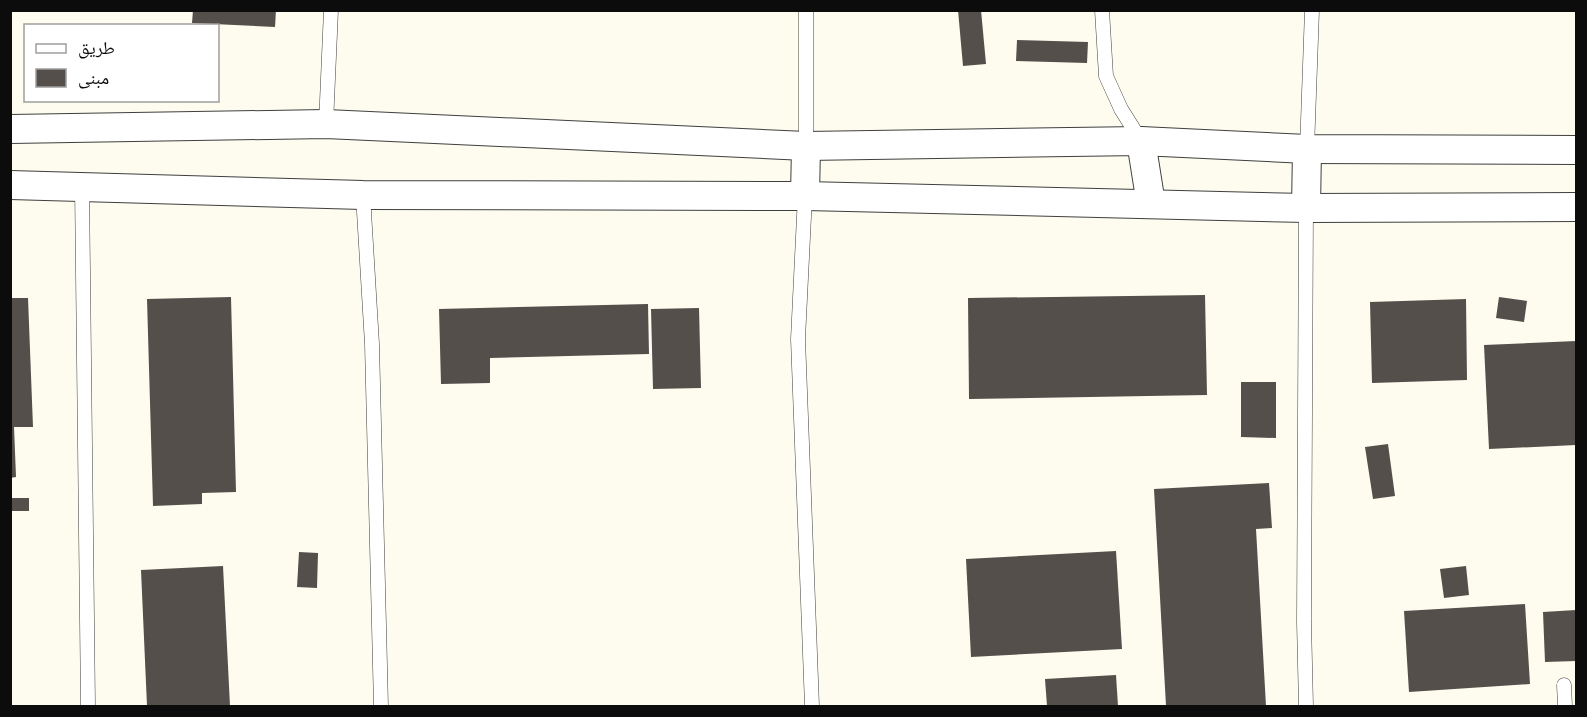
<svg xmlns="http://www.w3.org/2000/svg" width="1587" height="717" font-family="'Playfair Display','Noto Naskh Arabic',serif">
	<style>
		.building { fill: #544f4a }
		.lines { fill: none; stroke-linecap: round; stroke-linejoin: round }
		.service-casing { stroke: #3f3f3f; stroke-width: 15 }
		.minor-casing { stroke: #3f3f3f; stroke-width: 30 }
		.service { stroke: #fff; stroke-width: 14 }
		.minor { stroke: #fff; stroke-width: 28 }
	</style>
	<rect width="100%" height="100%" fill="#fdfcee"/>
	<g class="building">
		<polygon points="193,10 276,10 275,27 192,23"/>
		<polygon points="958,10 981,10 986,64 963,66"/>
		<polygon points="1017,40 1088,42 1087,63 1016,61"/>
		<polygon points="1205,295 1207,395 969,399 968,298"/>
		<polygon points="231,297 236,492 202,493 202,504 153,506 147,299"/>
		<polygon points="1499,297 1527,301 1524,322 1496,318"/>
		<polygon points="10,298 28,298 33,427 14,427 16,477 10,478"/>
		<polygon points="1466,299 1467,380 1372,383 1370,302"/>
		<polygon points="648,304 649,354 490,358 490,383 441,384 439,309"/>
		<polygon points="699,308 701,388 653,389 651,309"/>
		<polygon points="1576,341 1576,445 1489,449 1484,345"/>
		<polygon points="1241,382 1276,382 1276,438 1241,437"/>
		<polygon points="1388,444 1395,496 1373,499 1365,447"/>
		<polygon points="1269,483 1272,528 1256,529 1266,706 1166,706 1154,489"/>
		<rect x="10" y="498" width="19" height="13"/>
		<polygon points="1116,551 1122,649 971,657 966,559"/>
		<polygon points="299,552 318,553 317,588 297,587"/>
		<polygon points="223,566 230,706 147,706 141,570"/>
		<polygon points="1466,566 1469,595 1444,598 1440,569"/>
		<polygon points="1525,604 1530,684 1409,692 1404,611"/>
		<polygon points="1576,610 1576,661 1545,662 1543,612"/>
		<polygon points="1116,675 1118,706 1047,706 1045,679"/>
	</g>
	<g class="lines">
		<defs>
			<g id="service">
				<polyline points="806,10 806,146"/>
				<polyline points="1102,10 1106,76 1121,109 1141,141"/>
				<polyline points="326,124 331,10"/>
				<polyline points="1307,149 1312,10"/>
				<polyline points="82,186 88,706"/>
				<polyline points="363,195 372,344 381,706"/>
				<polyline points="805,196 798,339 812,706"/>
				<polyline points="1306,208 1304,622 1306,706"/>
				<polyline points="1564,685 1565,706"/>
			</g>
			<g id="minor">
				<polyline points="10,129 326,124 806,146 1141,141 1307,149 1576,150"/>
				<polyline points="1141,141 1151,204"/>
				<polyline points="10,185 363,195 805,196 1306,208 1576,207"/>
				<polyline points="805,196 806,146"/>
				<polyline points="1306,208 1307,149"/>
			</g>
		</defs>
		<use href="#service" class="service-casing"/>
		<use href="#minor" class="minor-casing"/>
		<use href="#service" class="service"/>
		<use href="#minor" class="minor"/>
	</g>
	<rect width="1587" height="717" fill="none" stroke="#0c0c0c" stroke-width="24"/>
	<rect x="24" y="24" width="195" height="78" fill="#ffffff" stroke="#9e9e9e" stroke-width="1.5"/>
	<rect x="36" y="44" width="30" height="9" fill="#ffffff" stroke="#9e9e9e" stroke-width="1.5"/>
	<text x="78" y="54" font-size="18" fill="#0c0c0c">طريق</text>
	<rect x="36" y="69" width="30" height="18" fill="#544f4a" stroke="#9e9e9e" stroke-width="1.5"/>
	<text x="78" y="84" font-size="18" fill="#0c0c0c">مبنى</text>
</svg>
